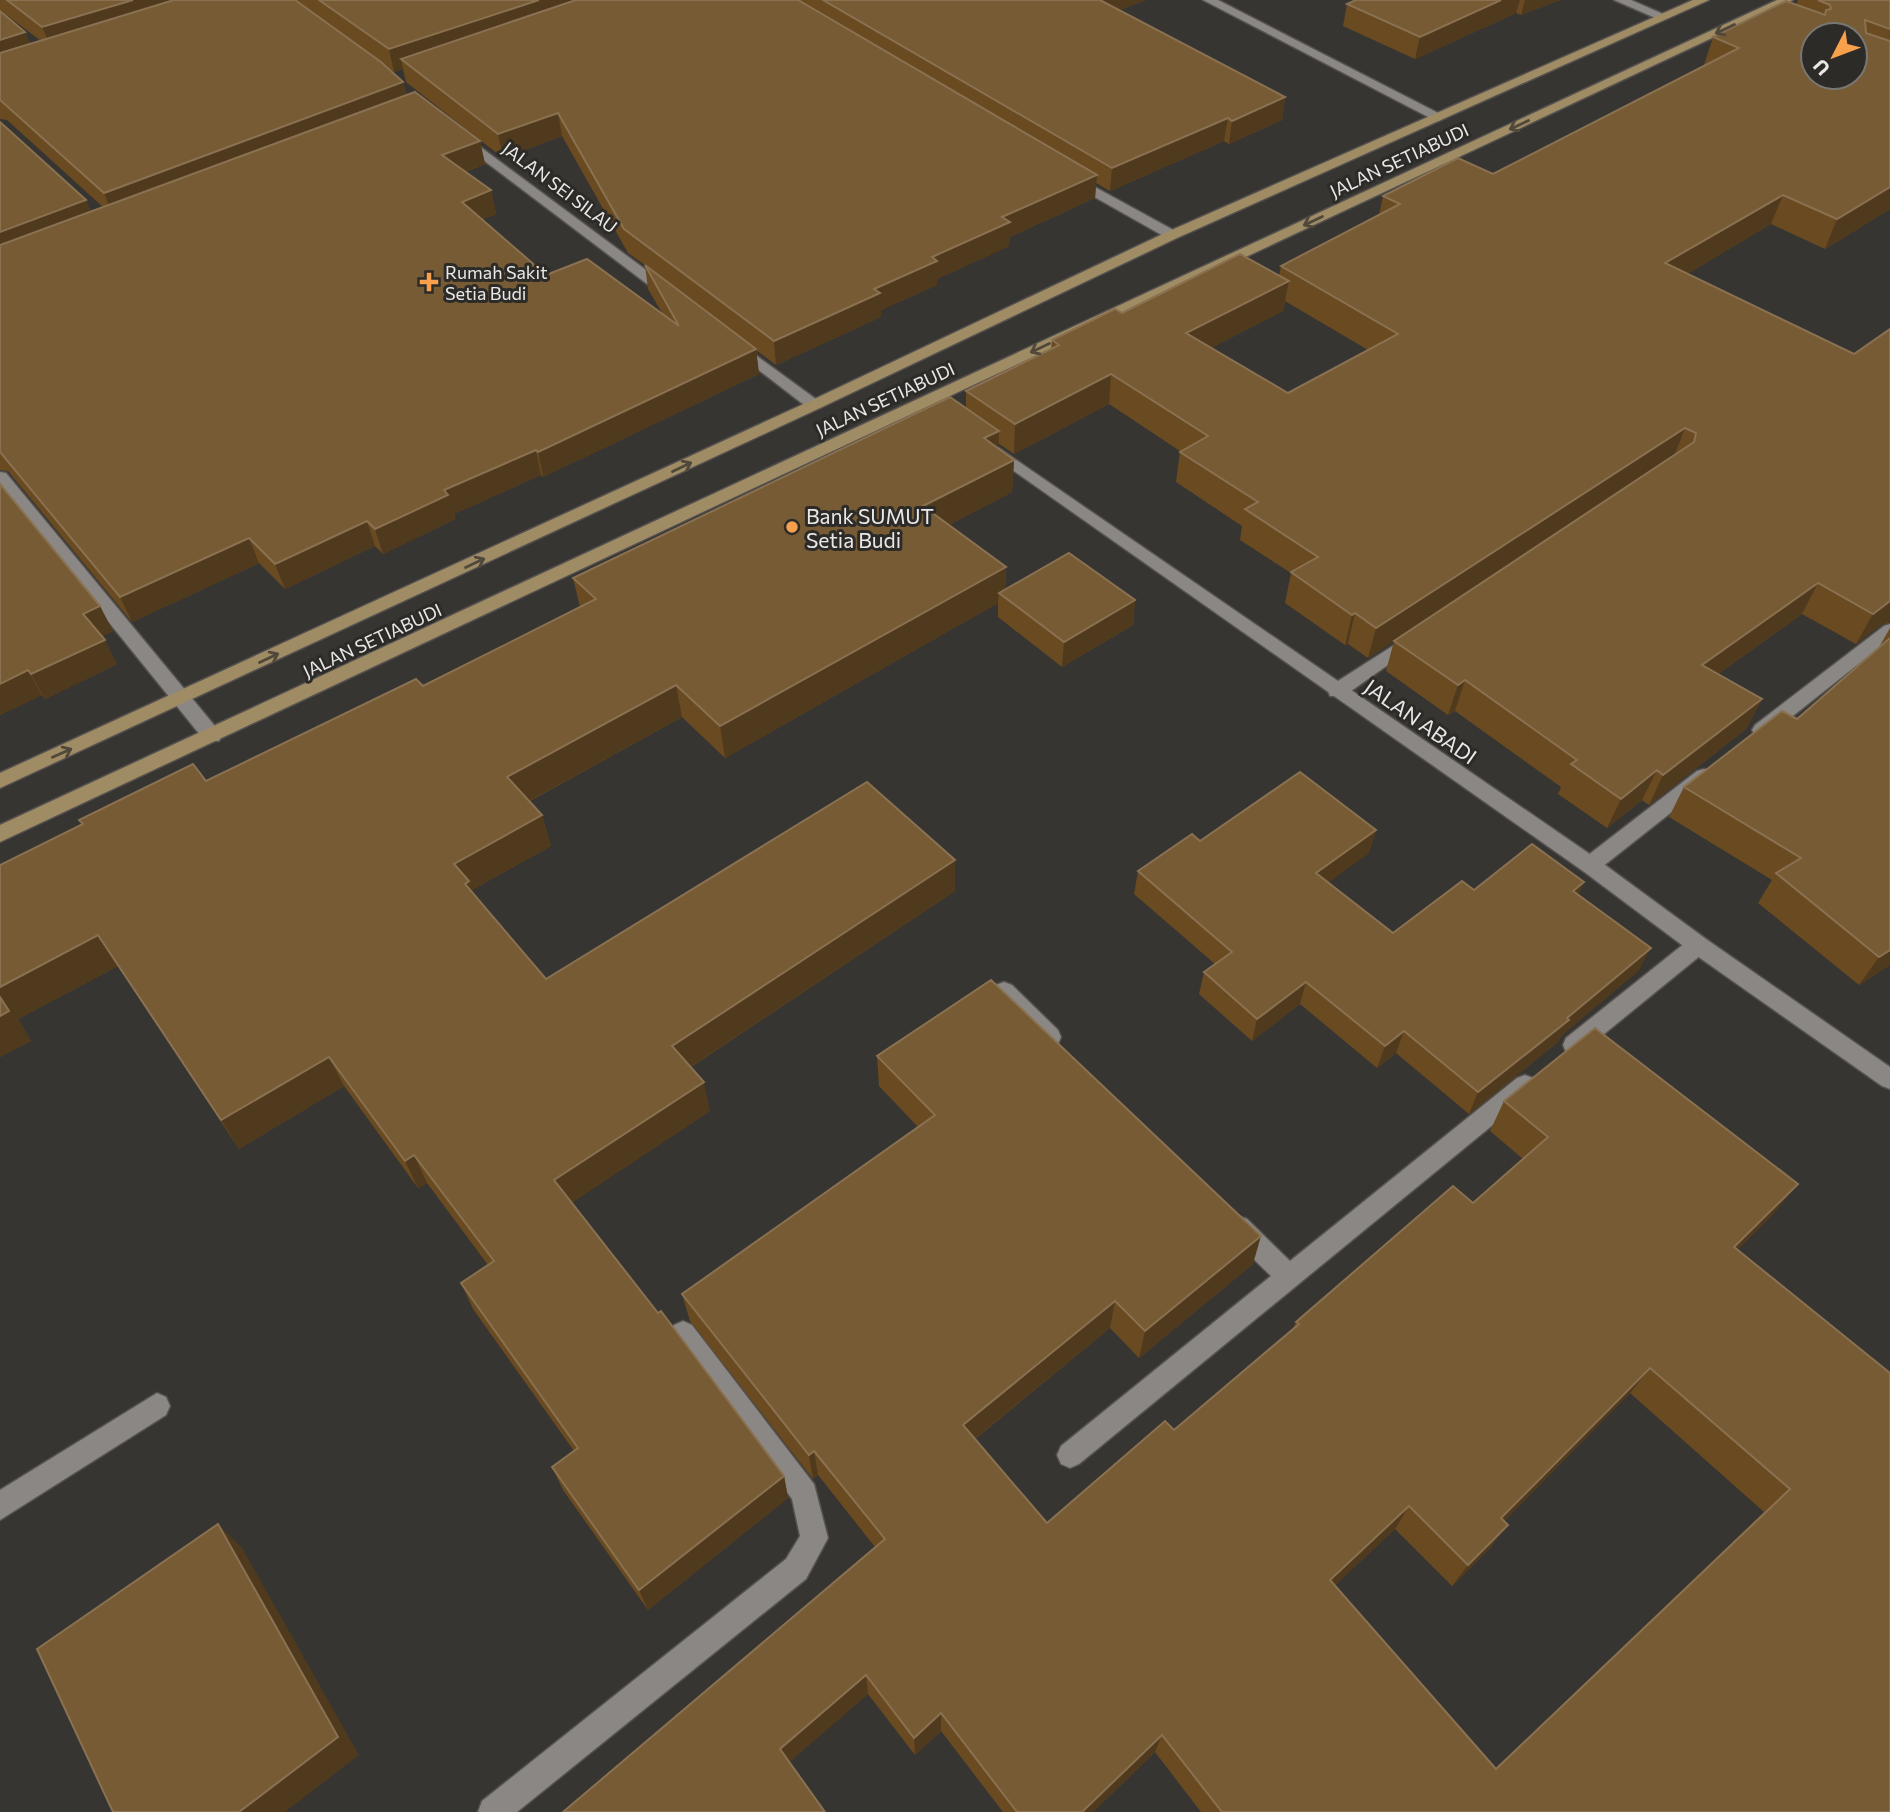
<svg xmlns="http://www.w3.org/2000/svg" width="1890" height="1812" font-family="Commissioner,sans-serif">
	<style>
		.lines { fill: none; stroke-linecap: round; stroke-linejoin: round }
		.lane-casing { stroke: #54514f; stroke-width: 3 }
		.street-casing { stroke: #54514f; stroke-width: 3 }
		.secondary-casing { stroke: #54514f; stroke-width: 3 }
		.primary-casing { stroke: #54514f; stroke-width: 3 }
		.lane { fill: #8a8784; fill-rule: evenodd }
		.street { fill: #8a8784; fill-rule: evenodd }
		.secondary { fill: #8a8784; fill-rule: evenodd }
		.primary { fill: #a08c64; fill-rule: evenodd }
		.wall { fill: #6a4a20; fill-rule: evenodd }
		.shaded-wall { fill: #503a1e }
		.building { fill: #775b35; stroke: #897151; stroke-width: 2; fill-rule: evenodd }
		.oneway { stroke: #50483a }
		.poi-dot { fill: #f9a04c; stroke: #2d2b28; stroke-width: 2.5 }
		.labels { text-anchor: middle; dominant-baseline: central; stroke-width: 6; stroke-linejoin: round; paint-order: stroke }
		.far-street-label { font-size: 18px; fill: #eae8e7; stroke: #2d2b28 }
		.far-poi-label { font-size: 18px; fill: #eae8e7; stroke: #2d2b28; text-anchor: start }
		.poi-label { font-size: 21px; fill: #eae8e7; stroke: #2d2b28; text-anchor: start }
		.street-label { font-size: 21px; fill: #eae8e7; stroke: #2d2b28 }
	</style>
	<rect width="100%" height="100%" fill="#373532"/>
	<g class="lines">
		<defs>
			<polygon id="lane" points="1073,175 1177,232 1179,235 1172,239 1167,238 1068,182 1068,176"/>
			<g id="street">
				<polygon points="1203,0 1218,0 1446,117 1439,121 1434,120"/>
				<polygon points="1614,0 1631,0 1670,17 1660,20"/>
				<polygon points="459,131 673,290 675,293 673,296 663,296 454,138 454,132"/>
				<polygon points="735,340 820,402 822,405 820,408 808,408 730,348 727,345"/>
				<polygon points="0,472 6,473 219,731 222,736 219,741 205,741 0,488"/>
				<polygon points="1890,624 1890,639 1769,735 1755,735 1752,730 1755,725 1884,626"/>
				<polygon points="1413,633 1419,635 1422,639 1419,643 1344,696 1330,696 1328,691 1330,686"/>
				<polygon points="1704,769 1711,771 1714,776 1711,781 1597,871 1590,873 1583,871 1580,865 1583,859 1697,771"/>
				<polygon points="1698,937 1706,939 1709,945 1706,951 1582,1052 1574,1054 1566,1052 1563,1045 1566,1038 1690,939"/>
				<polygon points="1004,982 1012,985 1058,1030 1061,1037 1058,1044 1050,1046 1042,1044 996,997 993,991 996,985"/>
				<polygon points="1525,1075 1533,1078 1536,1085 1533,1092 1079,1464 1070,1468 1061,1464 1057,1455 1061,1446 1271,1276 1229,1235 1226,1227 1229,1219 1238,1216 1247,1219 1290,1261 1517,1078"/>
				<polygon points="683,1321 692,1325 814,1484 828,1538 806,1579 517,1812 478,1812 482,1801 786,1559 800,1536 792,1499 674,1341 670,1333 674,1325"/>
				<polygon points="157,1393 166,1397 170,1406 166,1415 0,1520 0,1490"/>
			</g>
			<polygon id="secondary" points="990,442 1597,859 1706,939 1890,1067 1890,1089 1882,1086 1690,951 1583,871 984,450 982,447 984,444"/>
			<g id="primary">
				<polygon points="1693,0 1709,0 1177,238 820,408 0,788 0,773 808,402 1167,232"/>
				<polygon points="1777,0 1793,0 0,842 0,825"/>
			</g>
		</defs>
		<use href="#lane" class="lane-casing"/>
		<use href="#street" class="street-casing"/>
		<use href="#secondary" class="secondary-casing"/>
		<use href="#primary" class="primary-casing"/>
		<use href="#lane" class="lane"/>
		<use href="#street" class="street"/>
		<use href="#secondary" class="secondary"/>
		<use href="#primary" class="primary"/>
	</g>
	<g class="wall">
		<path d="M0,0H1146L1119,10L1285,97L1282,120L1229,144L1224,141L1110,191L1096,183L1095,198L1010,237L1009,246L937,279V285L881,310V317L776,365L756,350L759,374L543,477L541,475L454,514L455,519L383,554L375,546L285,589L259,563L132,622L8,471L0,470V122L86,200L91,212L103,207L7,120L0,119V11L25,32L30,44L41,41L0,10ZM357,45L394,72L403,69L406,82L503,158L562,136L628,253L645,265L648,289L662,313L546,275L483,219L496,214L491,190L465,172L485,164L480,141L407,95L403,82Z"/>
		<polygon points="1354,0 1560,0 1521,15 1516,13 1415,59 1343,26 1347,4 1355,0"/>
		<path d="M1798,0H1890V209L1825,249L1771,224L1687,274L1854,354L1890,329V622L1882,624L1856,644L1802,614L1718,674L1762,699L1746,729L1649,805L1642,800L1607,828L1558,794L1561,787L1455,711L1448,715L1386,671L1394,641L1368,658L1348,644L1345,645L1285,603L1291,573L1240,540L1242,526L1176,482L1180,451L1109,404L1014,454L998,443V449L1014,460L1012,492L949,525L1006,567L1005,589L1135,600L1133,625L1062,667L998,617V603L725,758L682,717L530,801L542,815L551,846L472,890L473,894L546,979L955,860V891L691,1067L710,1111L571,1203L784,1476L788,1498L648,1610L563,1490L552,1467L574,1451L473,1309L461,1283L488,1265L427,1183L418,1188L344,1086L239,1149L118,966L18,1019L31,1041L0,1057V865L206,781L423,686L580,607L573,578L966,408V391L1051,349L1052,340L1122,313L1279,276L1281,266L1379,215L1383,196L1493,174L1704,65L1713,37L1796,5ZM1285,301L1368,350L1288,393L1211,348L1283,311Z"/>
		<polygon points="0,484 113,631 102,636 117,664 45,699 42,695 0,715"/>
		<polygon points="1890,628 1890,965 1859,985 1758,903 1772,880 1669,817 1684,787 1797,719 1878,649"/>
		<polygon points="1376,830 1369,853 1328,882 1393,933 1474,890 1584,882 1578,895 1639,970 1561,1036 1558,1042 1469,1114 1396,1053 1377,1068 1300,1004 1252,1041 1199,994 1204,972 1215,964 1134,894 1138,871 1200,841"/>
		<path d="M877,1056L1253,1264L1139,1358L1110,1328L975,1439L1047,1523L1174,1430L1293,1329L1296,1322L1473,1203L1523,1159L1490,1131L1504,1101L1775,1212L1737,1250L1890,1812H1201L1155,1752L1093,1812H1003L941,1731L915,1755L868,1694L789,1762L563,1812L875,1547L818,1475L813,1479L690,1321L682,1294L918,1127L879,1086ZM1630,1393L1764,1512L1496,1768L1335,1585L1395,1529L1452,1586L1491,1547L1504,1521Z"/>
	</g>
	<g class="shaded-wall">
		<polygon points="133,0 216,0 52,49 42,27"/>
		<polygon points="539,0 610,0 401,59 403,69 394,72 389,49"/>
		<polygon points="1095,0 1146,0 1093,20"/>
		<polygon points="1501,0 1520,0 1516,13 1415,59 1420,37"/>
		<polygon points="1525,0 1560,0 1521,15"/>
		<polygon points="25,32 35,55 0,65 0,40"/>
		<polygon points="403,82 409,105 114,217 104,193"/>
		<polygon points="1285,97 1282,120 1229,144 1232,121"/>
		<polygon points="558,113 562,136 503,158 498,134"/>
		<polygon points="1228,118 1224,141 1110,191 1112,168"/>
		<polygon points="480,141 485,164 447,178 442,155"/>
		<polygon points="1097,175 1095,198 1010,237 1009,246 937,279 937,285 881,310 881,317 776,365 774,341 874,289 1002,217"/>
		<polygon points="1890,187 1890,209 1825,249 1837,219"/>
		<polygon points="491,190 496,214 468,225 462,202"/>
		<polygon points="1783,195 1771,224 1655,293 1665,263"/>
		<polygon points="86,200 96,224 0,260 0,232"/>
		<polygon points="1289,281 1283,311 1182,363 1186,333"/>
		<polygon points="756,349 759,374 543,477 538,452"/>
		<polygon points="1111,374 1109,404 1014,454 1015,424"/>
		<polygon points="1685,428 1673,459 1368,658 1376,628"/>
		<polygon points="999,431 998,463 984,438"/>
		<polygon points="536,450 541,475 454,514 455,519 383,554 375,529 444,490"/>
		<polygon points="1014,460 1012,492 924,538 923,506"/>
		<polygon points="367,521 375,546 285,589 275,564"/>
		<polygon points="249,538 259,563 132,622 120,597"/>
		<polygon points="1006,567 1005,597 999,593 998,603 725,758 720,726"/>
		<polygon points="1818,583 1802,614 1688,695 1702,665"/>
		<polygon points="1135,600 1133,625 1062,667 1064,642"/>
		<polygon points="1890,601 1890,622 1882,624 1856,644 1873,614"/>
		<polygon points="100,606 113,631 96,639 83,614"/>
		<polygon points="1355,613 1348,644 1345,645 1352,615"/>
		<polygon points="105,640 117,664 45,699 31,674"/>
		<polygon points="28,670 42,695 0,715 0,684"/>
		<polygon points="1465,680 1455,711 1448,715 1458,685"/>
		<polygon points="676,685 682,717 516,808 507,777"/>
		<polygon points="1762,699 1746,729 1649,805 1663,775"/>
		<polygon points="1657,770 1642,800 1607,828 1621,799"/>
		<polygon points="542,815 551,846 472,890 480,912 454,864"/>
		<polygon points="1376,830 1369,853 1310,896 1316,873"/>
		<polygon points="955,860 955,891 678,1075 672,1046"/>
		<polygon points="1584,882 1574,905 1573,891"/>
		<polygon points="98,935 118,966 18,1019 31,1041 0,1057 0,987"/>
		<polygon points="1651,948 1639,970 1561,1036 1558,1042 1469,1114 1478,1092"/>
		<polygon points="1890,950 1890,965 1859,985 1879,957"/>
		<polygon points="1306,982 1300,1004 1252,1041 1257,1019"/>
		<polygon points="1404,1031 1396,1053 1377,1068 1385,1046"/>
		<polygon points="329,1057 344,1086 239,1149 221,1120"/>
		<polygon points="704,1082 710,1111 564,1208 554,1180"/>
		<polygon points="414,1155 427,1183 418,1188 405,1161"/>
		<polygon points="1798,1184 1775,1212 1712,1275 1734,1247"/>
		<polygon points="1261,1236 1253,1264 1139,1358 1145,1331"/>
		<polygon points="1115,1301 1110,1328 962,1449 963,1425"/>
		<polygon points="1650,1368 1630,1393 1484,1541 1501,1518"/>
		<polygon points="814,1451 818,1475 813,1479 809,1455"/>
		<polygon points="784,1476 788,1498 648,1610 639,1590"/>
		<polygon points="1409,1506 1395,1529 1318,1601 1330,1580"/>
		<polygon points="218,1524 242,1548 359,1755 285,1812 239,1812"/>
		<polygon points="1508,1525 1491,1547 1452,1586 1468,1565"/>
		<polygon points="866,1675 868,1694 785,1766 780,1749"/>
		<polygon points="941,1713 941,1731 915,1755 914,1738"/>
		<polygon points="1162,1735 1155,1752 1093,1812 1082,1812"/>
	</g>
	<g class="building">
		<polygon points="7,0 133,0 42,27"/>
		<polygon points="174,0 295,0 381,62 403,82 104,193 0,100 0,53"/>
		<polygon points="319,0 539,0 389,49"/>
		<polygon points="576,0 798,0 1097,175 1002,217 1010,222 932,257 937,261 874,289 880,293 774,341 624,229 558,113 498,134 401,59"/>
		<polygon points="823,0 1100,0 1285,97 1232,121 1228,118 1112,168"/>
		<polygon points="1356,0 1501,0 1420,37 1347,4"/>
		<path d="M1818,0H1890V29L1865,20L1866,33L1890,41V187L1837,219L1783,195L1665,263L1854,354L1890,329V601L1873,614L1818,583L1702,665L1762,699L1663,775L1657,770L1621,799L1571,764L1577,760L1465,680L1458,685L1394,641L1694,442L1696,433L1685,428L1376,628L1355,613L1352,615L1291,572L1318,557L1245,509L1258,502L1180,452L1208,436L1111,374L1015,424L966,391L1059,345L1052,340L1115,309L1122,313L1240,254L1289,281L1186,333L1288,393L1398,334L1281,266L1400,204L1383,196L1458,158L1493,174L1739,48L1713,37L1786,1L1825,15L1826,10L1831,9L1830,5ZM1813,35H1855V77H1813Z"/>
		<polygon points="0,11 25,32 0,40"/>
		<polygon points="415,92 480,141 442,155 491,190 462,202 546,275 587,259 679,326 645,265 756,349 538,452 536,450 444,490 448,495 375,529 367,521 275,564 249,538 120,597 0,452 0,245"/>
		<polygon points="0,122 86,200 0,232"/>
		<polygon points="950,397 999,431 984,438 1014,460 923,506 1006,567 720,726 676,685 507,777 542,815 454,864 469,881 465,884 546,979 867,782 955,860 672,1046 704,1082 554,1180 658,1313 661,1311 784,1476 639,1590 552,1467 578,1448 461,1283 494,1261 414,1155 405,1161 329,1057 221,1120 98,935 0,987 0,865 83,824 79,820 193,764 206,781 416,679 423,686 596,599 573,578"/>
		<polygon points="0,484 100,606 83,614 105,640 31,674 28,670 0,684"/>
		<polygon points="1069,553 1135,600 1064,642 999,593"/>
		<polygon points="1890,638 1890,950 1879,957 1776,873 1801,858 1684,787 1782,711 1797,719"/>
		<polygon points="1300,772 1376,830 1316,873 1393,933 1462,881 1474,890 1532,844 1584,882 1573,891 1651,948 1567,1018 1569,1020 1478,1092 1404,1031 1385,1046 1306,982 1257,1019 1204,972 1232,952 1138,871 1192,834 1200,841"/>
		<path d="M991,980L1261,1236L1145,1331L1115,1301L963,1425L1047,1523L1165,1421L1174,1430L1299,1324L1296,1322L1453,1186L1473,1203L1548,1137L1504,1101L1595,1028L1798,1184L1734,1247L1890,1373V1812H1222L1162,1735L1082,1812H1017L941,1713L914,1738L866,1675L780,1749L825,1812H563L885,1539L814,1451L809,1455L682,1294L935,1115L877,1056ZM1650,1368L1790,1489L1496,1769L1330,1580L1409,1506L1468,1565L1508,1525L1501,1518Z"/>
		<polygon points="0,997 9,1011 0,1016"/>
		<polygon points="218,1524 338,1737 239,1812 113,1812 37,1649"/>
	</g>
	<defs><path id="oneway-shaft" d="M-6 0H5M1.5-3L5.5 0L1.5 3" fill="none" stroke-width="1.6" stroke-linecap="round" stroke-linejoin="round" transform="scale(1.75)"/></defs>
	<g class="oneway">
		<use href="#oneway-shaft" transform="translate(1725 29) rotate(155)"/>
		<use href="#oneway-shaft" transform="translate(1519 125) rotate(155)"/>
		<use href="#oneway-shaft" transform="translate(1313 221) rotate(155)"/>
		<use href="#oneway-shaft" transform="translate(1040 348) rotate(155)"/>
		<use href="#oneway-shaft" transform="translate(682 467) rotate(-25)"/>
		<use href="#oneway-shaft" transform="translate(475 563) rotate(-25)"/>
		<use href="#oneway-shaft" transform="translate(269 658) rotate(-25)"/>
		<use href="#oneway-shaft" transform="translate(62 753) rotate(-24)"/>
	</g>
	<g class="poi-dot">
		<path d="M425.5 271.5h7v7h7v7h-7v7h-7v-7h-7v-7h7z"/>
		<circle cx="792" cy="527" r="7"/>
	</g>
	<g class="labels">
		<g class="far-street-label">
			<text transform="translate(1399 160) rotate(-25)">JALAN SETIABUDI</text>
			<text transform="translate(560 187) rotate(37)">JALAN SEI SILAU</text>
			<text transform="translate(885 399) rotate(-25)">JALAN SETIABUDI</text>
			<text transform="translate(372 640) rotate(-25)">JALAN SETIABUDI</text>
		</g>
		<g class="far-poi-label">
			<text x="445" y="272">Rumah Sakit<tspan x="445" dy="21">Setia Budi</tspan></text>
		</g>
		<g class="poi-label">
			<text x="806" y="515">Bank SUMUT<tspan x="806" dy="24">Setia Budi</tspan></text>
		</g>
		<g class="street-label">
			<text transform="translate(1421 721) rotate(35)">JALAN ABADI</text>
		</g>
	</g>
	<g transform="translate(1834 56) rotate(228)"><circle r="33" fill="#2d2b28" stroke="#797774" stroke-width="2"/>
	<path d="M0-5L12 26L0 18L-12 26Z" fill="#f9a04c"/>
	<text y="-10" font-size="19" font-weight="bold" text-anchor="middle" fill="#eae8e7">U</text>
	</g>
</svg>
